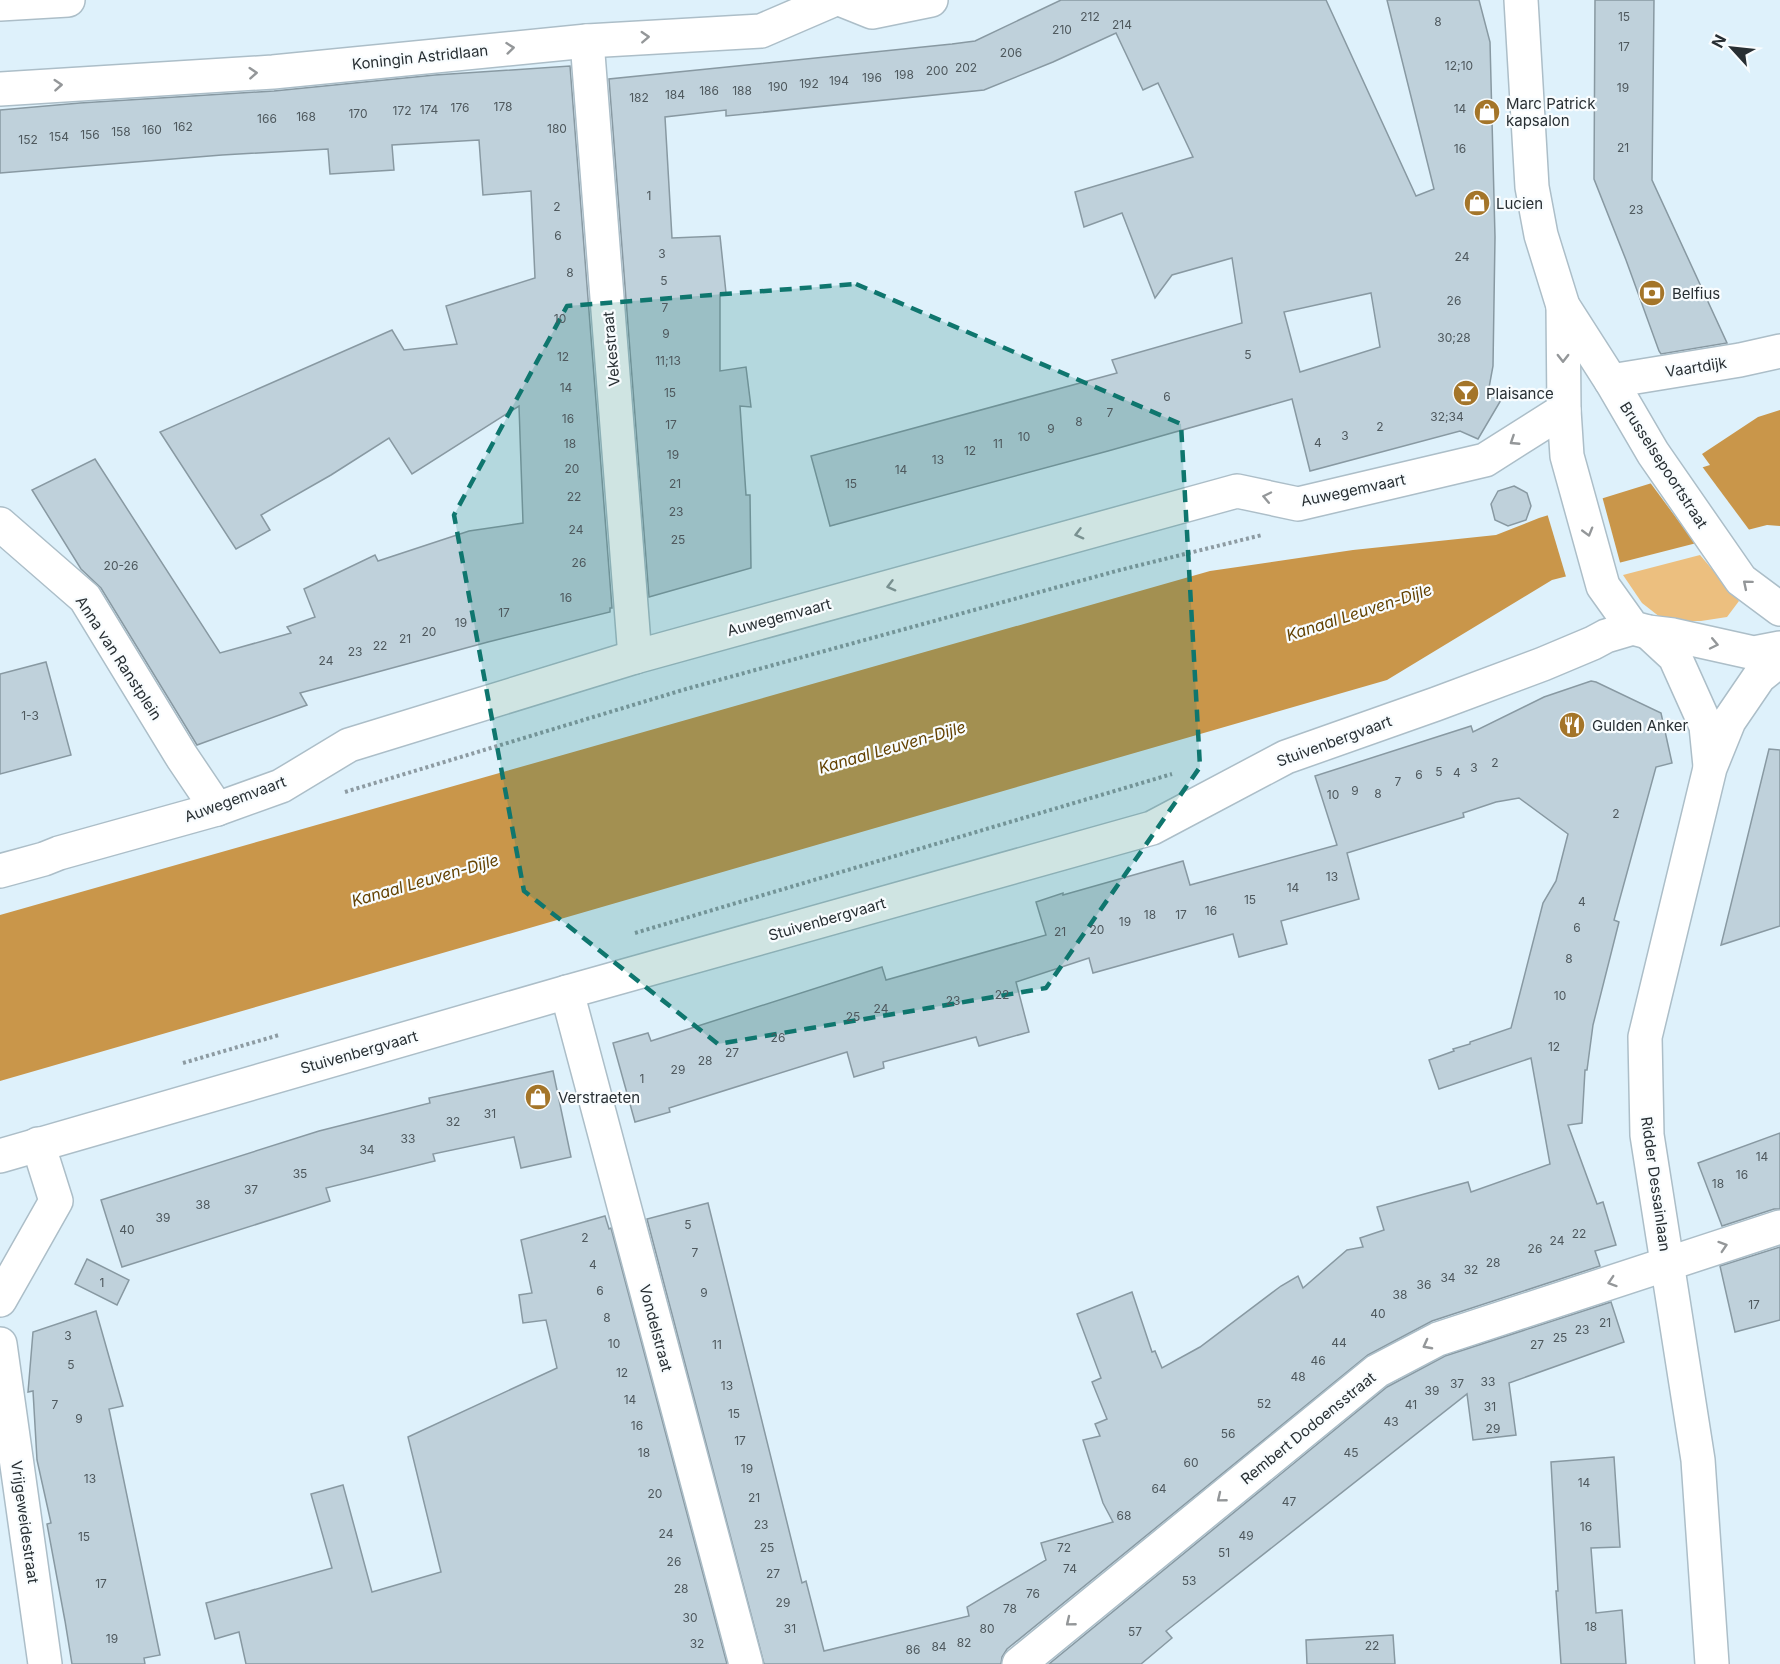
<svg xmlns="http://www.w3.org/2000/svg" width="1780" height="1664" font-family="Inter,sans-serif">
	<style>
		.green { fill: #ecbf7f }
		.water { fill: #c9964a }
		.pier { fill: #def1fb }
		.building { fill: #bfd1db; stroke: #8899a2; stroke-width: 1.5; fill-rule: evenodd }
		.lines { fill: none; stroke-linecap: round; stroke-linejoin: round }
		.minor-casing { stroke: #acbec8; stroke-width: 36 }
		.secondary-casing { stroke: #acbec8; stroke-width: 36 }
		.primary-casing { stroke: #acbec8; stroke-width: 36 }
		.path { stroke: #8d9ba2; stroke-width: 4; stroke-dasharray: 3 3; stroke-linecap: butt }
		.minor { stroke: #fff; stroke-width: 33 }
		.secondary { stroke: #fff; stroke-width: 33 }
		.primary { stroke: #fff; stroke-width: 33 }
		.oneway { stroke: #949799 }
		.marked { fill: #0f766e; fill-opacity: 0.2; stroke: #0f766e; stroke-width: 4.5; stroke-dasharray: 12 8; stroke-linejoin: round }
		.labels { text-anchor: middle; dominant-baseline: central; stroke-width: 4.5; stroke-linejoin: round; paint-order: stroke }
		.number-label { font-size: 12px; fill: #4e585d }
		.street-label { font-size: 15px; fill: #282f33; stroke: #f8fcfe }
		.poi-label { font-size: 15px; fill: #282f33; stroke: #f8fcfe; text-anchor: start }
		.water-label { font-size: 16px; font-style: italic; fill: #634100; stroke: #f8fcfe }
	</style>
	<rect width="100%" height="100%" fill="#def1fb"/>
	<polygon class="green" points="1700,555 1739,601 1727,617 1701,621 1665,621 1642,603 1623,575"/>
	<polygon class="water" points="1780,410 1780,526 1767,525 1552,580 1387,680 0,1081 0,915 1210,571 1353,550 1496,535 1539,518 1710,465 1702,454 1758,417"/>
	<g class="pier">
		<polygon points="1701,465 1750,531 1748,533 1697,546 1649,481"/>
		<polygon points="1602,496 1621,566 1567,580 1547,513"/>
	</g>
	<g class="building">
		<path d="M1061,0H1326L1416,196L1434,189L1387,0H1479L1490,42L1495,237L1493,366L1488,393L1501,400L1478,439L1460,431L1310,471L1292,399L1108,451L830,526L811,456L1117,373L1112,360L1242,323L1232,258L1172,275L1155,298L1122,213L1084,227L1075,192L1193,157L1158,83L1143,90L1116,33L1053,62L984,90L726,116V110L665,117L672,238L720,236L726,293L720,294V371L746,367L751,407L740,406L746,495H750L751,568L649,597L609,79L952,44L975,41ZM1371,293L1380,347L1300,372L1284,312Z"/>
		<polygon points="1595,0 1654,0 1652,180 1727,343 1661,354 1659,351 1626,260 1594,179"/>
		<polygon points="570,66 612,608 610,608 610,612 488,642 300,693 307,705 197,745 101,588 81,569 32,490 95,459 220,653 291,633 287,627 315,617 304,589 375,555 378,561 469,531 523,523 519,406 412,474 389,438 331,475 261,515 270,530 236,549 160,432 392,330 404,350 457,344 446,306 535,278 531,191 483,195 479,140 392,145 394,170 330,174 328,149 222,155 0,173 0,110 80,103 274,91 435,75"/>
		<polygon points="1514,486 1527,493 1531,506 1526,520 1508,526 1495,520 1491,504 1498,491"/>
		<polygon points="46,662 71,755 0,774 0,674"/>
		<polygon points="1591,681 1596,682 1661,713 1672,763 1656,767 1614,920 1619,922 1593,1025 1587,1070 1585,1070 1582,1123 1568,1125 1597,1204 1603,1202 1616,1245 1595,1251 1600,1266 1432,1321 1368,1355 1007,1649 1002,1657 1001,1664 764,1664 647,1219 708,1203 802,1583 806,1581 824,1651 969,1616 967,1607 1046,1560 1041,1543 1113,1522 1103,1503 1083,1440 1100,1436 1095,1424 1107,1419 1092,1382 1101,1378 1077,1314 1132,1292 1152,1352 1155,1351 1162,1368 1200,1347 1281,1286 1298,1276 1303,1288 1347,1250 1363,1247 1360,1238 1384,1230 1377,1207 1468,1182 1471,1192 1550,1164 1531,1058 1439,1089 1429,1060 1454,1051 1453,1049 1470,1044 1470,1042 1511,1028 1543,903 1556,881 1568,834 1519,798 1496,802 1463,813 1464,817 1347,853 1359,899 1281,921 1287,944 1239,957 1233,934 1093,973 1089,958 1016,982 1029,1032 979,1046 976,1037 883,1062 884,1068 854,1077 847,1052 669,1108 670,1112 635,1122 613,1043 648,1033 651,1041 882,967 886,980 1046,935 1036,902 1063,893 1063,895 1183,861 1190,885 1337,845 1315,776 1471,726 1473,732 1544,697"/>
		<polygon points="1769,749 1780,750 1780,926 1721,945"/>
		<polygon points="553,1071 571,1157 521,1168 514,1137 433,1154 435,1161 326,1188 330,1201 122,1267 101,1200 319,1131 430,1103 429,1098"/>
		<polygon points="1780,1133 1780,1209 1774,1209 1722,1226 1698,1163"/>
		<polygon points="605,1216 609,1229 611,1228 727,1664 246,1664 239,1632 215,1639 206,1603 332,1568 311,1494 343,1485 372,1592 441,1572 408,1437 557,1368 546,1320 523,1323 519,1295 532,1293 521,1240"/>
		<polygon points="1780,1247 1780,1320 1735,1332 1720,1266"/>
		<polygon points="87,1259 129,1280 117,1305 75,1284"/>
		<polygon points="1611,1302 1624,1342 1509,1383 1516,1435 1473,1440 1467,1394 1166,1631 1172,1638 1141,1664 1049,1664 1387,1387 1445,1356"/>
		<polygon points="96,1311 123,1406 109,1409 160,1655 144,1658 145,1664 72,1664 65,1621 47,1524 51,1523 37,1460 33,1391 28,1392 33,1332"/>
		<polygon points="1614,1457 1620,1547 1591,1548 1596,1613 1622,1610 1626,1664 1561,1664 1556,1591 1558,1591 1551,1462"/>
		<polygon points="1393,1635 1395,1664 1307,1664 1306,1640"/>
	</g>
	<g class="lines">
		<defs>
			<g id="minor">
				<polyline points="842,0 872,12 931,0"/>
				<polyline points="587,41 635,657"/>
				<polyline points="0,89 273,72 587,41 761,31 833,0"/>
				<polyline points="1611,381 1740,360 1780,351"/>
				<polyline points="0,524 85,598 182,757 217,809"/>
				<polyline points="1648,632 1675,657 1706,726 1710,766"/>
				<polyline points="0,871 44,859 59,853 217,809 281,786 349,745 635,657 1237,491 1298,504 1485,460 1564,410"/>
				<polyline points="567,992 746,1664"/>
				<polyline points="0,1156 567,992 1152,828 1286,757 1436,704 1543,664 1593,643 1606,636 1633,628"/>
				<polyline points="0,1300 56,1201 38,1144"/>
				<polyline points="0,1344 45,1664"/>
				<polyline points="1019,1664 1377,1371 1438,1339 1780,1227"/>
				<polyline points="1712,1664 1698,1460 1647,1135 1645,1037 1710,768 1729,721 1759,677 1780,660"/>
			</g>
			<g id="secondary">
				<polyline points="1521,0 1532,187 1541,235 1563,306 1611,381 1653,453 1741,580 1780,609"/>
				<polyline points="1563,306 1564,410 1567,456 1603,586 1633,628 1648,632 1673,635 1754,653 1780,648"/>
			</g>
			<polyline id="primary" points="0,4 68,0"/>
		</defs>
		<use href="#minor" class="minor-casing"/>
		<use href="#secondary" class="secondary-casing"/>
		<use href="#primary" class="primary-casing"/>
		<g class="path">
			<polyline points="345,792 686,689 1120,570 1262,535"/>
			<polyline points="635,933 1172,774"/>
			<polyline points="183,1063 279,1035"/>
		</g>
		<use href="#minor" class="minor"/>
		<use href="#secondary" class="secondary"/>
		<use href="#primary" class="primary"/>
	</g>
	<defs><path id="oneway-chevron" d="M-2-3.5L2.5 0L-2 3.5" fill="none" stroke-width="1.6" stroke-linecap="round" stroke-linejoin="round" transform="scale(1.5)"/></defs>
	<g class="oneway">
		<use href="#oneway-chevron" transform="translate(645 37) rotate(-3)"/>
		<use href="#oneway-chevron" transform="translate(510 48) rotate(-6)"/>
		<use href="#oneway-chevron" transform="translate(253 73) rotate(-4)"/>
		<use href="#oneway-chevron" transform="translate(58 85) rotate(-4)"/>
		<use href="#oneway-chevron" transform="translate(1563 358) rotate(90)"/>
		<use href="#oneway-chevron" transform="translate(1514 441) rotate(147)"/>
		<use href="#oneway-chevron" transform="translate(1267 497) rotate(-168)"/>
		<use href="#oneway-chevron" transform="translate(1588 532) rotate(74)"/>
		<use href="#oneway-chevron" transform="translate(1079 534) rotate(165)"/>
		<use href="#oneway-chevron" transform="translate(1747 584) rotate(-140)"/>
		<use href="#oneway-chevron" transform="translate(891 586) rotate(165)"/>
		<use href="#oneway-chevron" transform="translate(1714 644) rotate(12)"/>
		<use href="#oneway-chevron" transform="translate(1723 1246) rotate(-18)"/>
		<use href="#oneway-chevron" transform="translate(1612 1282) rotate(162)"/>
		<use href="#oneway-chevron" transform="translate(1427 1345) rotate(152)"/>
		<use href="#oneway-chevron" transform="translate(1221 1498) rotate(141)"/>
		<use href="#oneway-chevron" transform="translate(1070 1622) rotate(141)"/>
	</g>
	<path class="marked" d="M856,284L1181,424L1200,767L1046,988L718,1044L524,891L454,515L567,306Z"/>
	<defs>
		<symbol id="shop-disc" viewBox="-11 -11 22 22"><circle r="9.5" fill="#a47529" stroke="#f8fcfe"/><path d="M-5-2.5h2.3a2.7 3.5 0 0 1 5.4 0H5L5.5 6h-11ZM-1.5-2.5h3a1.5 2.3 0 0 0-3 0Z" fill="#fff"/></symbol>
		<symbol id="bank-disc" viewBox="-11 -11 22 22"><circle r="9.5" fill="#a47529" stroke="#f8fcfe"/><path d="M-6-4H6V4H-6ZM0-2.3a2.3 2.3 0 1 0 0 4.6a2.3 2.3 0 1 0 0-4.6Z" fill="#fff"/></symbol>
		<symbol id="bar-disc" viewBox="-11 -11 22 22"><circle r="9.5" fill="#a47529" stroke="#f8fcfe"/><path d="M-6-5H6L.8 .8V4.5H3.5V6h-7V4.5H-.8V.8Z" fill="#fff"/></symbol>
		<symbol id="restaurant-disc" viewBox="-11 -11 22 22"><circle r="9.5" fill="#a47529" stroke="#f8fcfe"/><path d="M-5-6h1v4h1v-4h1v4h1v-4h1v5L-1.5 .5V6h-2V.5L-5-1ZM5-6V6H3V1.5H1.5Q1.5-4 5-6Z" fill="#fff"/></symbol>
	</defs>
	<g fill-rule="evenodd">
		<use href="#shop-disc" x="1472" y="97" width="30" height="30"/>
		<use href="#shop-disc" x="1462" y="188" width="30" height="30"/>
		<use href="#bank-disc" x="1637" y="278" width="30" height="30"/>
		<use href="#bar-disc" x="1451" y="378" width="30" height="30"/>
		<use href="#restaurant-disc" x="1557" y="710" width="30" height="30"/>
		<use href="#shop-disc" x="523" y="1082" width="30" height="30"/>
	</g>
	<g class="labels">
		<g class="number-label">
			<text x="1090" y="16">212</text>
			<text x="1624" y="16">15</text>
			<text x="1438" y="21">8</text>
			<text x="1122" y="24">214</text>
			<text x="1062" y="29">210</text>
			<text x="1624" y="46">17</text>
			<text x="1011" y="52">206</text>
			<text x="1459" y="65">12;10</text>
			<text x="966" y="67">202</text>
			<text x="937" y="70">200</text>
			<text x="904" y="74">198</text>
			<text x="872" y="77">196</text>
			<text x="839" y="80">194</text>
			<text x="809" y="83">192</text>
			<text x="778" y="86">190</text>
			<text x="1623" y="87">19</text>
			<text x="709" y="90">186</text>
			<text x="742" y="90">188</text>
			<text x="675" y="94">184</text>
			<text x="639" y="97">182</text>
			<text x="503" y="106">178</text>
			<text x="460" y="107">176</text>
			<text x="1460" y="108">14</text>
			<text x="429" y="109">174</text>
			<text x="402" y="110">172</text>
			<text x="358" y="113">170</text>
			<text x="306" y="116">168</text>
			<text x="267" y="118">166</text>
			<text x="183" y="126">162</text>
			<text x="557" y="128">180</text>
			<text x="152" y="129">160</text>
			<text x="121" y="131">158</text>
			<text x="90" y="134">156</text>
			<text x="59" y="136">154</text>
			<text x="28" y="139">152</text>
			<text x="1623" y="147">21</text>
			<text x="1460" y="148">16</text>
			<text x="649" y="195">1</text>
			<text x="557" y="206">2</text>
			<text x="1636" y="209">23</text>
			<text x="558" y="235">6</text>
			<text x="662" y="253">3</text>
			<text x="1462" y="256">24</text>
			<text x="570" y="272">8</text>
			<text x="664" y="280">5</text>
			<text x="1454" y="300">26</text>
			<text x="665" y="307">7</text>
			<text x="560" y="318">10</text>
			<text x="666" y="333">9</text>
			<text x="1454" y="337">30;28</text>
			<text x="1248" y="354">5</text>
			<text x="563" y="356">12</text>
			<text x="668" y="360">11;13</text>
			<text x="566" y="387">14</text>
			<text x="670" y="392">15</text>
			<text x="1167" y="396">6</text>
			<text x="1110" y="412">7</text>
			<text x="1447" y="416">32;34</text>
			<text x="568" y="418">16</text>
			<text x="1079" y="421">8</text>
			<text x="671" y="424">17</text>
			<text x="1380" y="426">2</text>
			<text x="1051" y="428">9</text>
			<text x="1345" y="435">3</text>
			<text x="1024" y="436">10</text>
			<text x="1318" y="442">4</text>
			<text x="570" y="443">18</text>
			<text x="998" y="443">11</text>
			<text x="970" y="450">12</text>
			<text x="673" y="454">19</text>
			<text x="938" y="459">13</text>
			<text x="572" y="468">20</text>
			<text x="901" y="469">14</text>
			<text x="675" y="483">21</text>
			<text x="851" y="483">15</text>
			<text x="574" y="496">22</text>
			<text x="676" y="511">23</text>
			<text x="576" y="529">24</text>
			<text x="678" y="539">25</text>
			<text x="579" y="562">26</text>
			<text x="121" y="565">20-26</text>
			<text x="566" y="597">16</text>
			<text x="504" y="612">17</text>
			<text x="461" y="622">19</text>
			<text x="429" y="631">20</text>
			<text x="405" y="638">21</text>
			<text x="380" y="645">22</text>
			<text x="355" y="651">23</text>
			<text x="326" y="660">24</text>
			<text x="30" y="715">1-3</text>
			<text x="1495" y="762">2</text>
			<text x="1474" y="767">3</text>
			<text x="1439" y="771">5</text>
			<text x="1457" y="772">4</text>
			<text x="1419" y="774">6</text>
			<text x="1398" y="781">7</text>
			<text x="1355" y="790">9</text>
			<text x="1378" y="793">8</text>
			<text x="1333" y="794">10</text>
			<text x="1616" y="813">2</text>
			<text x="1332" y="876">13</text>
			<text x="1293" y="887">14</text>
			<text x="1250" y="899">15</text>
			<text x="1582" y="901">4</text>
			<text x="1211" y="910">16</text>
			<text x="1150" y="914">18</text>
			<text x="1181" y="914">17</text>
			<text x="1125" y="921">19</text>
			<text x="1577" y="927">6</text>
			<text x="1097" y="929">20</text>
			<text x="1060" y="931">21</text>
			<text x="1569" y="958">8</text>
			<text x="1002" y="994">22</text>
			<text x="1560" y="995">10</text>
			<text x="953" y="1000">23</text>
			<text x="881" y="1008">24</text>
			<text x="853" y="1016">25</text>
			<text x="778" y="1037">26</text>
			<text x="1554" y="1046">12</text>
			<text x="732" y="1052">27</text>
			<text x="705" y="1060">28</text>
			<text x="678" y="1069">29</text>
			<text x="642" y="1078">1</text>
			<text x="490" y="1113">31</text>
			<text x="453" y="1121">32</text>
			<text x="408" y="1138">33</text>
			<text x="367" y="1149">34</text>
			<text x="1762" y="1156">14</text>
			<text x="300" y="1173">35</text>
			<text x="1742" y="1174">16</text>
			<text x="1718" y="1183">18</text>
			<text x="251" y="1189">37</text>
			<text x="203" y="1204">38</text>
			<text x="163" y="1217">39</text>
			<text x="688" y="1224">5</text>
			<text x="127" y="1229">40</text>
			<text x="1579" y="1233">22</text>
			<text x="585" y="1237">2</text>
			<text x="1557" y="1240">24</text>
			<text x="1535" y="1248">26</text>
			<text x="695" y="1252">7</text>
			<text x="1493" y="1262">28</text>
			<text x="593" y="1264">4</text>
			<text x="1471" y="1269">32</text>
			<text x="1448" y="1277">34</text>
			<text x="102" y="1282">1</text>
			<text x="1424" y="1284">36</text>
			<text x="600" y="1290">6</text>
			<text x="704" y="1292">9</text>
			<text x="1400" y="1294">38</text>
			<text x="1754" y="1304">17</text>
			<text x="1378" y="1313">40</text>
			<text x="607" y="1317">8</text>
			<text x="1605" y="1322">21</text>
			<text x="1582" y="1329">23</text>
			<text x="68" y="1335">3</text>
			<text x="1560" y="1337">25</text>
			<text x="1339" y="1342">44</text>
			<text x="614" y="1343">10</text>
			<text x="717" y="1344">11</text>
			<text x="1537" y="1344">27</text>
			<text x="1318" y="1360">46</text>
			<text x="71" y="1364">5</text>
			<text x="622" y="1372">12</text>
			<text x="1298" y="1376">48</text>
			<text x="1488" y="1381">33</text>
			<text x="1457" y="1383">37</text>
			<text x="727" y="1385">13</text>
			<text x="1432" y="1390">39</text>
			<text x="630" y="1399">14</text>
			<text x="1264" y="1403">52</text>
			<text x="55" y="1404">7</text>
			<text x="1411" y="1404">41</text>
			<text x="1490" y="1406">31</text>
			<text x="734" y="1413">15</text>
			<text x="79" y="1418">9</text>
			<text x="1391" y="1421">43</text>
			<text x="637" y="1425">16</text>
			<text x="1493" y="1428">29</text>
			<text x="1228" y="1433">56</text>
			<text x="740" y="1440">17</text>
			<text x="644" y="1452">18</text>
			<text x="1351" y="1452">45</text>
			<text x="1191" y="1462">60</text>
			<text x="747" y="1468">19</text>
			<text x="90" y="1478">13</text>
			<text x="1584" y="1482">14</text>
			<text x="1159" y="1488">64</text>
			<text x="655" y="1493">20</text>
			<text x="754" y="1497">21</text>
			<text x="1289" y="1501">47</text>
			<text x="1124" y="1515">68</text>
			<text x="761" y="1524">23</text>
			<text x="1586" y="1526">16</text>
			<text x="666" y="1533">24</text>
			<text x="1246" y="1535">49</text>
			<text x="84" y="1536">15</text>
			<text x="767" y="1547">25</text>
			<text x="1064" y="1547">72</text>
			<text x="1224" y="1552">51</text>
			<text x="674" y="1561">26</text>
			<text x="1070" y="1568">74</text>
			<text x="773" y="1573">27</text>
			<text x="1189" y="1580">53</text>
			<text x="101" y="1583">17</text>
			<text x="681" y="1588">28</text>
			<text x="1033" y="1593">76</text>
			<text x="783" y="1602">29</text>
			<text x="1010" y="1608">78</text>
			<text x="690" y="1617">30</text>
			<text x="1591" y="1626">18</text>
			<text x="790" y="1628">31</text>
			<text x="987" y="1628">80</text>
			<text x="1135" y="1631">57</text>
			<text x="112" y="1638">19</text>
			<text x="964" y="1642">82</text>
			<text x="697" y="1643">32</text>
			<text x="1372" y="1645">22</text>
			<text x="939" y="1646">84</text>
			<text x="913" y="1649">86</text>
		</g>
		<g class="street-label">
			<text transform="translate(420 57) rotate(-6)">Koningin Astridlaan</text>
			<text transform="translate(611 349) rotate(-95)">Vekestraat</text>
			<text transform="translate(1696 367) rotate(-9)">Vaartdijk</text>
			<text transform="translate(1664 465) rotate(57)">Brusselsepoortstraat</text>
			<text transform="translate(1353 490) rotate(-12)">Auwegemvaart</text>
			<text transform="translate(779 617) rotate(-15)">Auwegemvaart</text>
			<text transform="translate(119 658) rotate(57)">Anna van Ranstplein</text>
			<text transform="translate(1334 741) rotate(-20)">Stuivenbergvaart</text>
			<text transform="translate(235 799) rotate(-20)">Auwegemvaart</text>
			<text transform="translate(827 919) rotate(-16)">Stuivenbergvaart</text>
			<text transform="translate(359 1052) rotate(-16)">Stuivenbergvaart</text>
			<text transform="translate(1656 1184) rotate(82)">Ridder Dessainlaan</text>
			<text transform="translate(656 1328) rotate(75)">Vondelstraat</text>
			<text transform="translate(1308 1428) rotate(-39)">Rembert Dodoensstraat</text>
			<text transform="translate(25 1522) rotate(82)">Vrijgeweidestraat</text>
		</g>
		<g class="poi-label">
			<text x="1506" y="103">Marc Patrick<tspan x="1506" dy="17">kapsalon</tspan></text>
			<text x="1496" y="203">Lucien</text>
			<text x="1672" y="293">Belfius</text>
			<text x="1486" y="393">Plaisance</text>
			<text x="1592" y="725">Gulden Anker</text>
			<text x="558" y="1097">Verstraeten</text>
		</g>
		<g class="water-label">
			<text transform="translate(1359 612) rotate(-18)">Kanaal Leuven-Dijle</text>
			<text transform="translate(892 747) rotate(-16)">Kanaal Leuven-Dijle</text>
			<text transform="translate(425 880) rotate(-16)">Kanaal Leuven-Dijle</text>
		</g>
	</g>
	<g transform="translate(1732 48) rotate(297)" stroke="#f8fcfe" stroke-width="4.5" paint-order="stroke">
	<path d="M0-4.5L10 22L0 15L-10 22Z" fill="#282f33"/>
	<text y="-9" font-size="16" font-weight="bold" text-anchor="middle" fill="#282f33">N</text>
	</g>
</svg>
